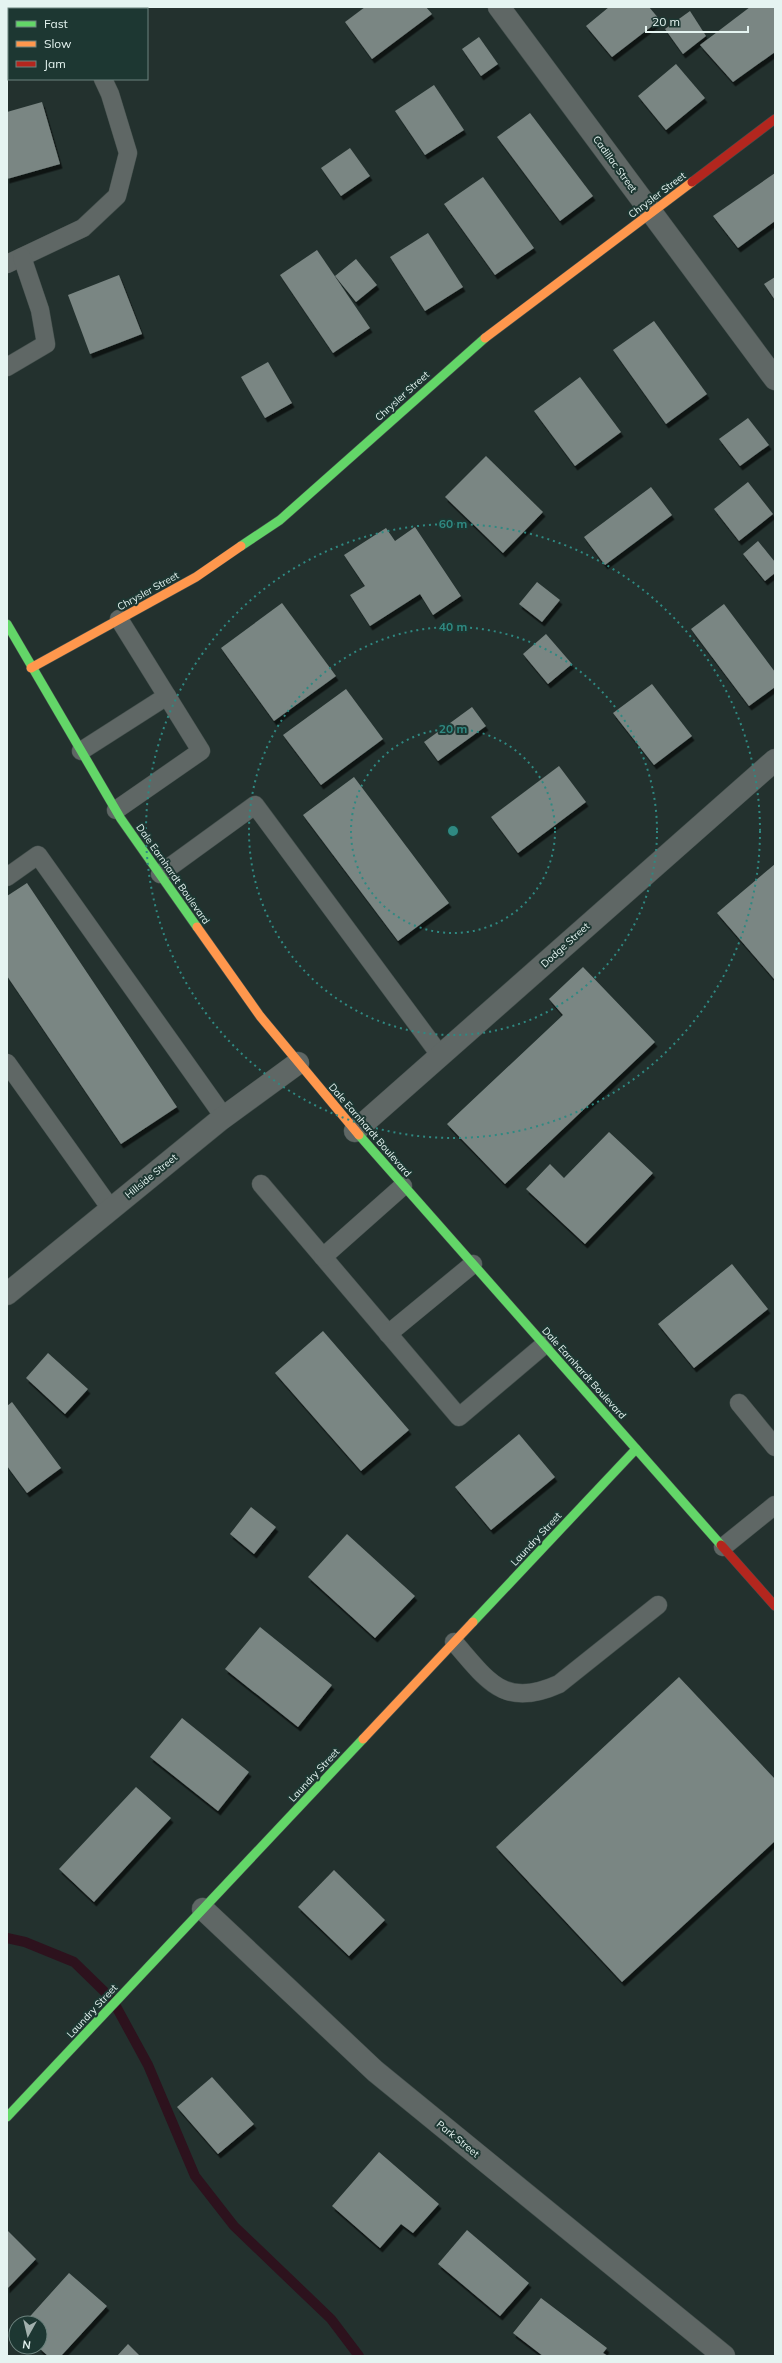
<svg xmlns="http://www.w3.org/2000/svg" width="782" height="2363" font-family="Mulish,sans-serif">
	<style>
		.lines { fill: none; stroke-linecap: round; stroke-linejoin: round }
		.stream { stroke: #2d121d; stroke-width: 10 }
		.building { fill: #7a8683; filter: url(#shadow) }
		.lane-casing { stroke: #434f4c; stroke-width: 19 }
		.street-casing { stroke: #434f4c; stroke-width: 23 }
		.fast-casing { stroke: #434f4c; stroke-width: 10 }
		.slow-casing { stroke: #434f4c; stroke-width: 10 }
		.jam-casing { stroke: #434f4c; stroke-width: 10 }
		.lane { stroke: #5f6765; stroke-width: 18 }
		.street { stroke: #5f6765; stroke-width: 22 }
		.fast { stroke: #63d668; stroke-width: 9 }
		.slow { stroke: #ff974d; stroke-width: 9 }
		.jam { stroke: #b3261e; stroke-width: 9 }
		.ring { fill: none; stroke: #2f8982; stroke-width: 2; stroke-dasharray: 2 4 }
		.labels { text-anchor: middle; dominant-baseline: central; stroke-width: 4; stroke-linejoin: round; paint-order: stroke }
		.street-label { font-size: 10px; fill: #e5f4f1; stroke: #1d3732 }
		.centre { fill: #2f8982; stroke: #1d3732; stroke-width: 2 }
		.ring-label { font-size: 12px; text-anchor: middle; font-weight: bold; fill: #2f8982; stroke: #1d3732; stroke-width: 4; stroke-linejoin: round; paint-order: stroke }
	</style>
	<defs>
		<filter id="shadow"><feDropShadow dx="2.5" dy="4.5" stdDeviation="0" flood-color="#0009"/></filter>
	</defs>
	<rect width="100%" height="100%" fill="#23312e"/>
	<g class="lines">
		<polyline class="stream" points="7,1938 25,1942 74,1962 112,1999 148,2065 195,2176 234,2226 331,2319 359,2356"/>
	</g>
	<g class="building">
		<polygon points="365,7 426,7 432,14 372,59 345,22"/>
		<polygon points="609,7 649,7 660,20 612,57 586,26"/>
		<polygon points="750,7 775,7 775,52 733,82 700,45"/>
		<polygon points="690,11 706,36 683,54 665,29"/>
		<polygon points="7,19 9,25 9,37 7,37"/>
		<polygon points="479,37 498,64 481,76 462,49"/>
		<polygon points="676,64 705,98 666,130 638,96"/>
		<polygon points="434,85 464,130 425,155 395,111"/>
		<polygon points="42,102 60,164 7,179 7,112"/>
		<polygon points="530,113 593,196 560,221 497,137"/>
		<polygon points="350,148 370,176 341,196 321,168"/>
		<polygon points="775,173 775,221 738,248 713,216"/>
		<polygon points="483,177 534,248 495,275 444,204"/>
		<polygon points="428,233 463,287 425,311 390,257"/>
		<polygon points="317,250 370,328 333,353 280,275"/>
		<polygon points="356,259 377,285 356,302 335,276"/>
		<polygon points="119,275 142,334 90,354 68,295"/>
		<polygon points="775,277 775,300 764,284"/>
		<polygon points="654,321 707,394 666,424 613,350"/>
		<polygon points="268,362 292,403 265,418 241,377"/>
		<polygon points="580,377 621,432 575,466 534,411"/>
		<polygon points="748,418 769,445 740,466 719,439"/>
		<polygon points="486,456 543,512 503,553 445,497"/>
		<polygon points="748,482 773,514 739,541 714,509"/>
		<polygon points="651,487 672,515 605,565 584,537"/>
		<polygon points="415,527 461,596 433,615 420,594 370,626 350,595 365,586 344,555 386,528 395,541"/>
		<polygon points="758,541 775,562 775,573 765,581 743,554"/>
		<polygon points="537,582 560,600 542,622 519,604"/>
		<polygon points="282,603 336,676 274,721 221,648"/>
		<polygon points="724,604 775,672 775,687 749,706 691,629"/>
		<polygon points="546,634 572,664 548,684 523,654"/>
		<polygon points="652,684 692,736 654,765 613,713"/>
		<polygon points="346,689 383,739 321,785 283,735"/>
		<polygon points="472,707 486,726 438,761 424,742"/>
		<polygon points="559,766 586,802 518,853 491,817"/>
		<polygon points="354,777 449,903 398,941 303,815"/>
		<polygon points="775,864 775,980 717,913"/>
		<polygon points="27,883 177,1107 121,1144 7,976 7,896"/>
		<polygon points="583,967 655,1042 505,1184 447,1124 563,1015 549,999"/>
		<polygon points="609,1132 653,1173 585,1244 526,1189 550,1164 564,1178"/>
		<polygon points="732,1264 768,1309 694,1368 658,1324"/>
		<polygon points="323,1331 409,1430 361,1471 275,1373"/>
		<polygon points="48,1353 88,1389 65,1414 26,1378"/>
		<polygon points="12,1402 61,1468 27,1493 7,1466 7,1406"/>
		<polygon points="519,1434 555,1477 491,1530 455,1487"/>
		<polygon points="251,1507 276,1527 254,1554 230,1534"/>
		<polygon points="347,1534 415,1596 375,1638 308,1577"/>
		<polygon points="260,1627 332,1685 298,1727 225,1669"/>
		<polygon points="679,1677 775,1779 775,1841 622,1982 496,1847"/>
		<polygon points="182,1718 249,1772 218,1811 150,1757"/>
		<polygon points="136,1787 171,1818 94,1902 59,1869"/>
		<polygon points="334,1870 385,1920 349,1956 298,1907"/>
		<polygon points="212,2077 254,2124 218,2154 177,2107"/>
		<polygon points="379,2152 439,2204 413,2233 401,2224 380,2248 332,2206"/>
		<polygon points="7,2230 36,2259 7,2289"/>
		<polygon points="467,2230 529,2283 500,2316 438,2264"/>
		<polygon points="69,2273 107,2306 61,2356 48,2356 38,2347 40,2347 40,2323 24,2323"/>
		<polygon points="541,2298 607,2348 603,2353 608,2356 543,2356 513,2333"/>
		<polygon points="128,2344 140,2356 117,2356"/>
	</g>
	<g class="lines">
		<defs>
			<g id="lane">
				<polyline points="70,7 71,9"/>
				<polyline points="7,264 83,228 117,196 128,153 110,94 103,79"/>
				<polyline points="7,367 46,344 40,310 22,257"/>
				<polyline points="81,751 167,696"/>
				<polyline points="116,810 201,751 119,619"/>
				<polyline points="160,874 255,805 440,1055"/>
				<polyline points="7,877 38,855 224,1117"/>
				<polyline points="7,1063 111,1209"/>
				<polyline points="261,1184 459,1417 544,1345"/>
				<polyline points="323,1257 403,1186"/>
				<polyline points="388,1334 473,1264"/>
				<polyline points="739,1403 775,1447"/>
				<polyline points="723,1547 775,1505"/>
				<path d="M454,1642C488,1681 504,1709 559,1684L658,1605"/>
			</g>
			<g id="street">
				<polyline points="499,7 775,379"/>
				<polyline points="355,1131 775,760"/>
				<polyline points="7,1294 220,1120 298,1063"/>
				<polyline points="203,1909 375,2071 724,2356"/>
			</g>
			<g id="fast">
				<polyline points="241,546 280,520 485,338"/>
				<polyline points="7,624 121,819 197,927"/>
				<polyline points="359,1135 721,1545"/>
				<polyline points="473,1622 636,1449"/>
				<polyline points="7,2117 363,1739"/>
			</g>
			<g id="slow">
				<polyline points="485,338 692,182"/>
				<polyline points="31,668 196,577 241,546"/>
				<polyline points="197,927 260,1016 359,1135"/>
				<polyline points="363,1739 473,1622"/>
			</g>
			<g id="jam">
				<polyline points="692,182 775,119"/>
				<polyline points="721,1545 775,1606"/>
			</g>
		</defs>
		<use href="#lane" class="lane-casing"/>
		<use href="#street" class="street-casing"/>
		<use href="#fast" class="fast-casing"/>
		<use href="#slow" class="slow-casing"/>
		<use href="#jam" class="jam-casing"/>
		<use href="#lane" class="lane"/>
		<use href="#street" class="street"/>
		<use href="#fast" class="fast"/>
		<use href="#slow" class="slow"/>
		<use href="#jam" class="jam"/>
	</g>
	<g class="ring">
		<circle cx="453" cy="831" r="102"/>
		<circle cx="453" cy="831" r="204"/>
		<circle cx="453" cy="831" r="307"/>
	</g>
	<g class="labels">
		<g class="street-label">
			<text transform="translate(615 164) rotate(54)">Cadillac Street</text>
			<text transform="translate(657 195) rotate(-37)">Chrysler Street</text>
			<text transform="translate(402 396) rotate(-42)">Chrysler Street</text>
			<text transform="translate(148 591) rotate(-29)">Chrysler Street</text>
			<text transform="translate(173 874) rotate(55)">Dale Earnhardt Boulevard</text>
			<text transform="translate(565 945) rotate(-42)">Dodge Street</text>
			<text transform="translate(370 1130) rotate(49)">Dale Earnhardt Boulevard</text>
			<text transform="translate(151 1176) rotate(-39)">Hillside Street</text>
			<text transform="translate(584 1373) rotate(48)">Dale Earnhardt Boulevard</text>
			<text transform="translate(536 1539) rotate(-47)">Laundry Street</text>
			<text transform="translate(314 1775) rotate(-47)">Laundry Street</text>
			<text transform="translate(92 2011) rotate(-47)">Laundry Street</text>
			<text transform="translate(458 2139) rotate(39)">Park Street</text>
		</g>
	</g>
	<circle cx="453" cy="831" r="6" class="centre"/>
	<g class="ring-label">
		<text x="453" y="528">60 m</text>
		<text x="453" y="631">40 m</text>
		<text x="453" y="733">20 m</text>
	</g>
	<rect width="782" height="2363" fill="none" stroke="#e5f4f1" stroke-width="16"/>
	<rect x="8" y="8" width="140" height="72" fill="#1d3732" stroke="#6d837e"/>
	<rect x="16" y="21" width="20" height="6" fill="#63d668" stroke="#6d837e"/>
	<text x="44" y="28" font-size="12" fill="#e5f4f1">Fast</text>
	<rect x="16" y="41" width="20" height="6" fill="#ff974d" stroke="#6d837e"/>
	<text x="44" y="48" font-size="12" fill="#e5f4f1">Slow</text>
	<rect x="16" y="61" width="20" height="6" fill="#b3261e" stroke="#6d837e"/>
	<text x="44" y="68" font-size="12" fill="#e5f4f1">Jam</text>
	<g transform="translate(28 2335) rotate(188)"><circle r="19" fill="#1d3732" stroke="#6d837e"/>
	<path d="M0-3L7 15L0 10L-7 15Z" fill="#a1b0ad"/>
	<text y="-6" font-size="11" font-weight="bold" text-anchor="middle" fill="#e5f4f1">N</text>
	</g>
	<path d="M646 26v6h102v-6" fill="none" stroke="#e5f4f1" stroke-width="2"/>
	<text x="652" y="26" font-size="12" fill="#e5f4f1" stroke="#1d3732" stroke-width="3" paint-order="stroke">20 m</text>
</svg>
